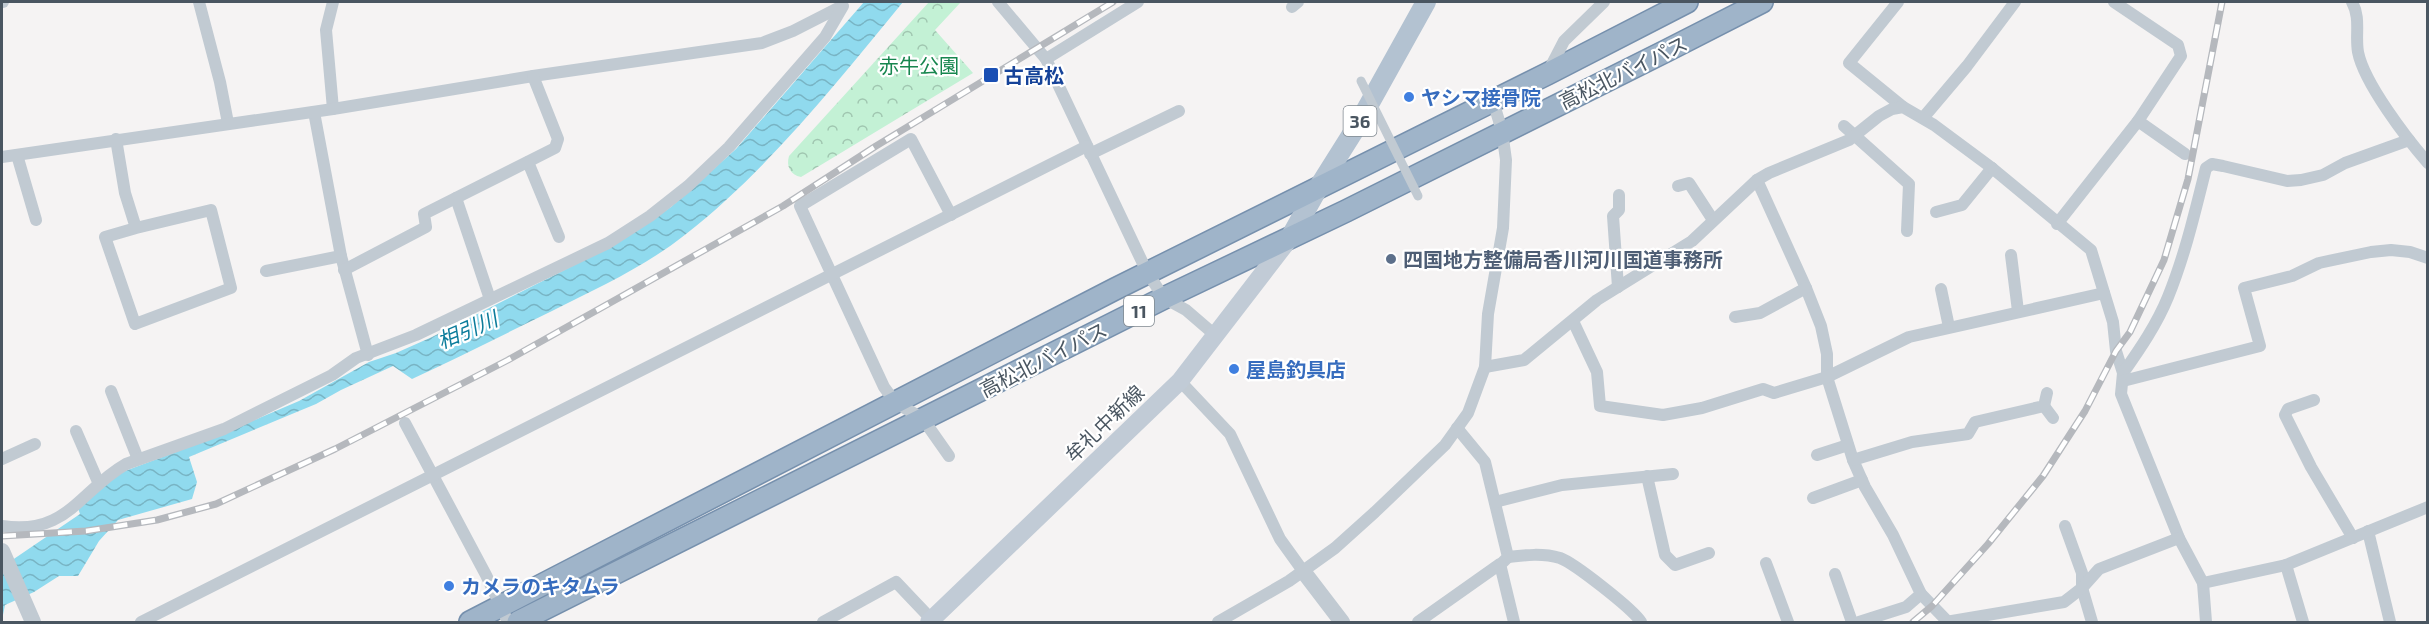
<svg xmlns="http://www.w3.org/2000/svg" width="2429" height="624" font-family="'Exo 2','Noto Sans JP',sans-serif">
	<style>
		.forest { fill: url(#forest-crowns) }
		.water { fill: url(#water-waves) }
		.lines { fill: none; stroke-linecap: round; stroke-linejoin: round }
		.trunk-casing { stroke: #7690ad; stroke-width: 24 }
		.minor { stroke: #c1cad2; stroke-width: 12 }
		.tertiary { stroke: #c1cad2; stroke-width: 16 }
		.secondary { stroke: #c1cbd6; stroke-width: 18 }
		.primary { stroke: #b3c2d1; stroke-width: 20 }
		.trunk { stroke: #9fb4c9; stroke-width: 21 }
		.rail-casing { stroke: #b5b8bd; stroke-width: 7 }
		.rail { stroke: #fff; stroke-width: 4.5; stroke-dasharray: 14; stroke-linecap: butt }
		.pedestrian-bridge { stroke: #c1cad2; stroke-width: 9 }
		.transit-dot { fill: #1a4fb4; stroke: #fff; stroke-width: 2 }
		.shop-dot { fill: #3f7fe0; stroke: #fff; stroke-width: 2 }
		.service-dot { fill: #5c6f8a; stroke: #fff; stroke-width: 2 }
		.labels { text-anchor: middle; dominant-baseline: central; stroke-width: 4.5; stroke-linejoin: round; paint-order: stroke }
		.shield { fill: #fff; stroke: #808990; stroke-width: 1.5 }
		.shield-label { font-size: 18px; font-weight: bold; fill: #4a5661 }
		.park-label { font-size: 20px; fill: #17864f; stroke: #fff }
		.street-label { font-size: 20px; fill: #4a5661; stroke: #fff }
		.transit-label { font-size: 20px; font-weight: bold; fill: #164399; stroke: #fff; text-anchor: start }
		.shop-label { font-size: 20px; font-weight: bold; fill: #366cbe; stroke: #fff; text-anchor: start }
		.service-label { font-size: 20px; font-weight: bold; fill: #4e5e75; stroke: #fff; text-anchor: start }
		.water-label { font-size: 21px; font-style: italic; fill: #0c7c9b; stroke: #fff }
	</style>
	<defs>
		<pattern id="forest-crowns" width="20" height="18" patternUnits="userSpaceOnUse" patternTransform="scale(1.5)"><rect width="20" height="18" fill="#c3f1d5"/><path d="M2 6a3 3 0 1 1 6 0M12 15a3 3 0 1 1 6 0" fill="none" stroke="#a0c6b0"/></pattern>
		<pattern id="water-waves" width="16" height="10" patternUnits="userSpaceOnUse" patternTransform="scale(1.5)"><rect width="16" height="10" fill="#90daee"/><path d="M0 5q4-4 8 0t8 0" fill="none" stroke="#78b4c4"/></pattern>
	</defs>
	<rect width="100%" height="100%" fill="#f5f3f3"/>
	<path class="forest" d="M929,2H961L935,30L973,73L801,177C790,175 786,166 789,156Z"/>
	<path class="water" d="M864,2H903C838,81 767,171 686,234C646,266 598,288 552,311C505,334 459,357 412,379L393,366L341,390L316,404L189,457L197,482L192,499L118,520L99,541L78,576H59L34,592L5,605L2,620V567L80,514L78,508L117,474L205,441L299,401L369,362L396,353L432,337L610,247L671,207L736,149Z"/>
	<g class="lines">
		<defs>
			<g id="trunk">
				<polyline points="470,622 1115,289 1547,74 1687,2"/>
				<polyline points="518,622 1164,298 1346,211 1666,51 1762,2"/>
			</g>
		</defs>
		<use href="#trunk" class="trunk-casing"/>
		<g class="minor">
			<polyline points="2,2 3,2"/>
			<polyline points="199,2 220,82 228,123"/>
			<polyline points="998,2 1046,59 1147,272 1164,298 1186,310 1215,335"/>
			<polyline points="1898,2 1849,63 1903,107"/>
			<path d="M2352,2C2361,18 2355,35 2358,52C2364,83 2407,139 2428,163"/>
			<polyline points="1292,7 1298,2"/>
			<polyline points="1046,59 1138,2"/>
			<polyline points="1549,70 1564,41 1604,2"/>
			<polyline points="333,109 326,30 333,2"/>
			<polyline points="314,112 341,256 368,355"/>
			<polyline points="1923,118 1967,66 2015,2"/>
			<polyline points="2138,121 2185,154"/>
			<polyline points="1844,126 1909,184 1907,231"/>
			<polyline points="116,139 125,193 136,228 105,237 135,324 231,288 211,210 136,228"/>
			<polyline points="1090,154 1179,111"/>
			<polyline points="17,155 36,220"/>
			<polyline points="2,157 333,109 533,76 762,43 793,31 842,6"/>
			<polyline points="528,162 559,237"/>
			<polyline points="1757,180 1806,288 1821,326 1827,354 1827,377 1853,460 1865,487 1893,535 1921,594 1906,607 1859,622"/>
			<polyline points="1678,186 1689,183 1713,220"/>
			<polyline points="456,198 490,299"/>
			<polyline points="1936,212 1962,205 1992,168"/>
			<polyline points="2057,224 2138,121 2181,56 2178,45 2114,2"/>
			<polyline points="2011,255 2018,311"/>
			<polyline points="344,270 426,227 424,214 555,148 558,139 533,76"/>
			<polyline points="266,271 341,256"/>
			<polyline points="1618,287 1613,216 1619,210 1619,195"/>
			<polyline points="1941,289 1949,327"/>
			<polyline points="1735,317 1760,313 1806,288"/>
			<polyline points="1573,321 1597,372 1600,406 1663,415 1702,408 1763,389 1774,393 1827,377 1909,337 2104,293"/>
			<polyline points="1485,367 1524,360 1597,300 1692,241 1757,180 1769,173 1849,140 1879,116 1892,109 1903,107 1934,125 1992,168 2091,250 2113,322 2116,351 2123,373 2121,394 2179,538 2203,583 2206,622"/>
			<path d="M2123,373C2140,349 2157,324 2168,297C2185,255 2195,212 2206,168L2212,164L2223,166L2287,181L2301,180L2323,175L2345,163L2409,140"/>
			<polyline points="1180,381 1230,434 1280,539 1303,571"/>
			<polyline points="2123,381 2260,346 2244,288 2292,276 2319,263 2371,252 2391,250 2410,252 2428,258"/>
			<polyline points="111,391 138,459"/>
			<polyline points="2314,400 2288,409 2285,415 2311,467 2353,538"/>
			<polyline points="2044,406 2053,418"/>
			<polyline points="405,423 486,575 508,622"/>
			<polyline points="1457,428 1485,462 1508,557 1503,562"/>
			<polyline points="76,431 99,484"/>
			<polyline points="1817,455 1848,445"/>
			<polyline points="949,456 923,419 895,402 884,387 800,206 911,139 951,215"/>
			<polyline points="2,459 35,444"/>
			<polyline points="1853,460 1912,442 1968,434 1975,422 2044,406 2047,393"/>
			<polyline points="1647,476 1665,555 1675,565 1709,553"/>
			<polyline points="1813,498 1862,480"/>
			<polyline points="1495,502 1562,485 1673,474"/>
			<path d="M2,526C67,536 79,491 126,464L224,429L332,375L356,358L416,335L608,243L650,216L688,186L729,147L825,37L843,6"/>
			<polyline points="2065,526 2082,573 2082,588 2092,622"/>
			<polyline points="2368,531 2390,622"/>
			<path d="M1508,557C1525,555 1543,553 1560,558C1574,563 1633,609 1641,622"/>
			<polyline points="1766,563 1788,622"/>
			<polyline points="2286,565 2303,622"/>
			<polyline points="1835,574 1852,622"/>
			<polyline points="2203,583 2286,565 2428,507"/>
			<polyline points="1921,594 1948,622"/>
			<polyline points="141,622 1087,146"/>
			<polyline points="823,622 896,582 932,620"/>
			<polyline points="1218,622 1289,581 1335,548 1375,512 1445,445 1468,413 1485,367 1488,314 1503,228 1506,160 1502,131 1493,101"/>
			<polyline points="1418,622 1500,564 1514,622"/>
			<polyline points="1946,622 2064,602 2082,588 2099,569 2179,538"/>
		</g>
		<g class="tertiary">
			<polyline points="2,551 33,622"/>
			<polyline points="1303,571 1342,622"/>
		</g>
		<polyline class="secondary" points="929,622 1180,381 1290,238"/>
		<polyline class="primary" points="1290,238 1318,188 1357,126 1426,2"/>
		<use href="#trunk" class="trunk"/>
		<defs>
			<g id="rail">
				<polyline points="2,536 86,531 157,520 216,504 335,449 508,360 783,206 876,146 1113,2"/>
				<polyline points="1913,622 1932,606 1988,544 2043,476 2085,411 2116,351 2130,332 2164,260 2188,179 2222,2"/>
			</g>
		</defs>
		<use href="#rail" class="rail-casing"/>
		<use href="#rail" class="rail"/>
		<polyline class="pedestrian-bridge" points="1361,81 1418,196"/>
	</g>
	<rect class="transit-dot" x="983" y="67" width="16" height="16" rx="3"/>
	<g class="shop-dot">
		<circle cx="1409" cy="97" r="6"/>
		<circle cx="1234" cy="369" r="6"/>
		<circle cx="449" cy="586" r="6"/>
	</g>
	<circle class="service-dot" cx="1391" cy="259" r="6"/>
	<g class="labels">
		<g class="shield">
			<rect x="1343.5" y="106" width="33" height="30" rx="4.5"/>
			<rect x="1124" y="296" width="30" height="30" rx="4.5"/>
		</g>
		<g class="shield-label">
			<text x="1360" y="121">36</text>
			<text x="1139" y="311">11</text>
		</g>
		<g class="park-label">
			<text x="919" y="65">赤牛公園</text>
		</g>
		<g class="street-label">
			<text transform="translate(1623 72) rotate(-26)">高松北バイパス</text>
			<text transform="translate(1043 359) rotate(-27)">高松北バイパス</text>
			<text transform="translate(1104 423) rotate(-44)">牟礼中新線</text>
		</g>
		<g class="transit-label">
			<text x="1004" y="75">古高松</text>
		</g>
		<g class="shop-label">
			<text x="1421" y="97">ヤシマ接骨院</text>
			<text x="1246" y="369">屋島釣具店</text>
			<text x="461" y="586">カメラのキタムラ</text>
		</g>
		<g class="service-label">
			<text x="1403" y="259">四国地方整備局香川河川国道事務所</text>
		</g>
		<g class="water-label">
			<text transform="translate(467 329) rotate(-23)">相引川</text>
		</g>
	</g>
	<rect width="2429" height="624" fill="none" stroke="#4a5661" stroke-width="6"/>
</svg>
